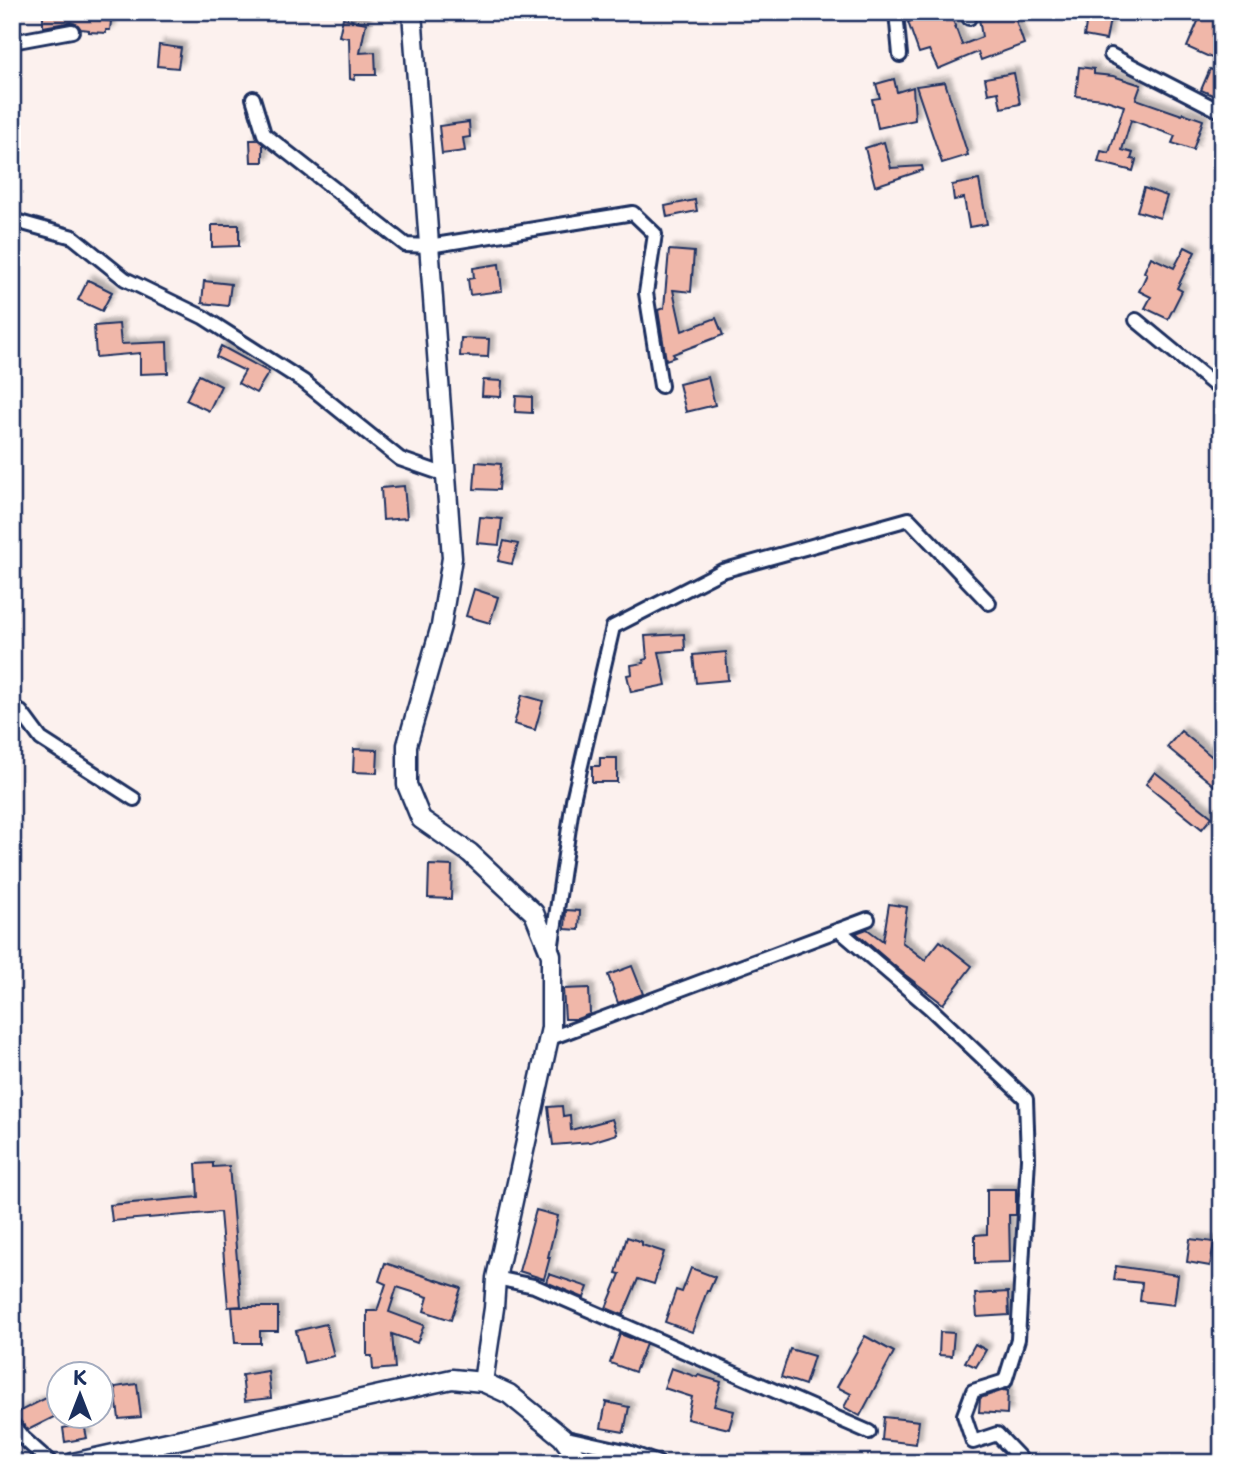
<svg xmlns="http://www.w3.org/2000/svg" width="1234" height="1475" font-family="'Playpen Sans',sans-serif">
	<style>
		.building { fill: #f0b7a9; stroke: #1b2f5e; stroke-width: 2; filter: url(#shadow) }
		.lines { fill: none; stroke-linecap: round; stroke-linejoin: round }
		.street-casing { stroke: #1b2f5e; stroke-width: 18 }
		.secondary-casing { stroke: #1b2f5e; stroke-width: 23 }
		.street { stroke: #fff; stroke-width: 12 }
		.secondary { stroke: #fff; stroke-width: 18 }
	</style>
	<defs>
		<filter id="shadow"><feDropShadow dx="5" dy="-5" stdDeviation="2" flood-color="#0004"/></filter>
	</defs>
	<rect width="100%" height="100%" fill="#fcf1ee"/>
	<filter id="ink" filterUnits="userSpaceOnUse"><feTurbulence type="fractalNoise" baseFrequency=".0143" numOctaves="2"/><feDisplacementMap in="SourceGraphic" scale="14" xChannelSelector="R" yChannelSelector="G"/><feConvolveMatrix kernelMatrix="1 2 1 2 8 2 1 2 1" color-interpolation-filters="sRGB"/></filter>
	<g filter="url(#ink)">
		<g class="building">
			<polygon points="43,12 69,12 69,17 111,21 110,30 106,30 106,33 89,32 89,30 81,29 78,25 71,22 43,27"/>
			<polygon points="936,12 950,12 962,45 982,37 978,12 1013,12 1024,44 981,60 978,52 938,69 929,50 919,53 908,22"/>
			<polygon points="1088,12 1111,14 1106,40 1084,36"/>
			<polygon points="1202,12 1222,21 1222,47 1216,60 1187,47"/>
			<polygon points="343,18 366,23 360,53 375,52 376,75 355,75 354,80 350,79 349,38 339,36"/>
			<polygon points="159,45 181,48 178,68 157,66"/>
			<polygon points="1079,67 1094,69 1094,74 1113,76 1141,85 1136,99 1182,115 1183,113 1203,120 1193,150 1172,143 1175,136 1131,120 1122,150 1133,153 1131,159 1136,160 1133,171 1098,162 1101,151 1109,153 1124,106 1103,99 1076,96"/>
			<polygon points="1210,69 1222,74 1222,99 1201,90"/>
			<polygon points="1014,73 1020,104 1001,108 998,92 988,94 985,78"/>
			<polygon points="894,79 897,92 913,87 915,120 878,128 872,99 880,98 876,84"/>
			<polygon points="945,82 968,155 942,163 916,86"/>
			<polygon points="469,122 470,137 463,138 465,151 442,154 439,126"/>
			<polygon points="250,140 258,140 263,144 263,162 251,162"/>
			<polygon points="884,142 891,168 922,166 923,170 875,186 865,148"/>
			<polygon points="979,180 987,224 969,227 964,198 954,200 952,185"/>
			<polygon points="1144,188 1167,196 1160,218 1137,211"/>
			<polygon points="695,200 697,211 667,217 665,206"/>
			<polygon points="212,225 239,225 239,246 212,247"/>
			<polygon points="1185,247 1195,252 1177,288 1182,291 1168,319 1145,308 1151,297 1139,291 1147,274 1144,272 1151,257 1174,268"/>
			<polygon points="669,250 694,252 691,292 673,290 682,331 716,318 723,335 673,354 675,357 666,360 658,310 664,308"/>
			<polygon points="499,264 502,291 470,295 468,279 474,278 473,268"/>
			<polygon points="88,280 112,292 102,311 78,300"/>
			<polygon points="204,281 231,284 228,306 202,303"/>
			<polygon points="119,324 121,344 167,342 168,373 140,374 140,353 96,357 94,326"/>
			<polygon points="461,338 489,339 488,357 460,356"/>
			<polygon points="221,346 269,372 256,393 238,383 245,371 216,357"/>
			<polygon points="199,375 221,386 209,411 186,400"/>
			<polygon points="708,377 715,405 686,412 679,384"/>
			<polygon points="483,380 502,381 501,397 482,396"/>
			<polygon points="516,396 532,397 532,413 515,412"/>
			<polygon points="476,462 501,464 499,490 474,489"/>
			<polygon points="404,486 407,518 383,520 381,488"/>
			<polygon points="480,517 502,519 499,545 477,543"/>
			<polygon points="504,541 518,544 512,564 498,561"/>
			<polygon points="474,589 498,597 490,623 466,616"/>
			<polygon points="684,634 685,650 659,652 666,685 631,692 627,675 632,674 631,665 644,663 643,660 647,659 645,636"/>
			<polygon points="726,652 728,680 696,683 693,655"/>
			<polygon points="522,695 543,701 535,730 514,724"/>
			<polygon points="1181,731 1222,765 1222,792 1167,747"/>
			<polygon points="354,749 378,750 377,773 353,772"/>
			<polygon points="600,758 617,758 617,782 592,782 592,766 600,766"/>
			<polygon points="1155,772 1212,817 1202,829 1146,784"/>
			<polygon points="429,865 452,866 451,899 428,898"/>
			<polygon points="889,904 907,907 902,942 925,960 940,941 972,966 943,1004 904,974 856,933 867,929 883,941"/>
			<polygon points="566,910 580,911 579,930 565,929"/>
			<polygon points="632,966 643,994 618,1003 608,975"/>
			<polygon points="589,988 590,1014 577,1019 565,1019 563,989"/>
			<polygon points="562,1106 563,1116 570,1115 571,1130 612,1119 617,1134 591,1142 553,1145 548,1107"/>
			<polygon points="213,1163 213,1167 229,1166 241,1306 228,1307 220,1212 112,1221 110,1205 198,1197 196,1164"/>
			<polygon points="987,1189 1016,1189 1016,1215 1009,1215 1010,1262 975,1263 975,1235 987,1234"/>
			<polygon points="536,1210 558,1216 548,1257 550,1257 544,1279 519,1271"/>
			<polygon points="627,1237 642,1242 642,1245 664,1252 654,1284 638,1279 623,1315 606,1308 620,1274 616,1273"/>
			<polygon points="1190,1239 1214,1242 1210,1266 1187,1262"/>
			<polygon points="385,1263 461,1288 451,1320 424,1311 428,1297 397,1287 389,1312 424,1325 417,1343 392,1334 395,1368 373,1370 372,1356 367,1356 367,1311 377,1311 386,1284 379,1281"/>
			<polygon points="1116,1266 1178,1275 1174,1305 1140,1301 1142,1283 1114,1280"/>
			<polygon points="691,1268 715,1277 709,1291 707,1291 692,1332 665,1322 676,1290 682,1292"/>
			<polygon points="549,1274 588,1287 584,1298 546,1282"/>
			<polygon points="1008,1292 1009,1315 977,1317 975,1294"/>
			<polygon points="232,1307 278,1307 278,1331 260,1331 260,1343 235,1343"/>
			<polygon points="326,1324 334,1356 304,1363 296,1331"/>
			<polygon points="940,1332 954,1333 952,1356 939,1355"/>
			<polygon points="620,1334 646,1344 635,1372 610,1363"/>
			<polygon points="865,1336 894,1352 860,1416 844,1407 851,1394 837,1387"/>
			<polygon points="975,1344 986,1350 976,1367 965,1362"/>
			<polygon points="790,1349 814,1356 805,1385 781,1377"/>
			<polygon points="671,1368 697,1377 698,1375 721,1382 714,1406 734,1411 729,1429 687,1419 692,1397 664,1388"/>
			<polygon points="268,1371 271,1398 245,1401 242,1375"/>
			<polygon points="137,1384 141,1417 119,1419 115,1387"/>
			<polygon points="1004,1390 1008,1391 1007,1414 979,1412 980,1398"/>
			<polygon points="60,1391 60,1414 28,1430 16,1416 20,1411"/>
			<polygon points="606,1402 629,1407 624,1432 601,1428"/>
			<polygon points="884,1417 919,1421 916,1444 882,1440"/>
			<polygon points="84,1424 87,1438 65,1442 63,1428"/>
		</g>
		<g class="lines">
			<defs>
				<g id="street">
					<polyline points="896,12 900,55"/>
					<polyline points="969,12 969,18"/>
					<polyline points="12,42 72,31"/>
					<polyline points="1111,55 1222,112"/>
					<polyline points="253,98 264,134 406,245 429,246 633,213 655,234 646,293 661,386"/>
					<polyline points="12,220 73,237 125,279 203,317 303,381 400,459 446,475"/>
					<polyline points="1136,320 1222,391"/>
					<polyline points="12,710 21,712 41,739 134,799"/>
					<polyline points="839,930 930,1008 1026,1099 1028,1158 1018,1339 1005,1381 973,1391 964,1415 973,1442 997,1434 1020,1458 1019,1463"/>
					<polyline points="551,951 573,800 613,627 722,571 909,519 989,603"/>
					<polyline points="548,1039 868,919"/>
					<polyline points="496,1278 534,1286 869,1432"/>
					<polyline points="12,1424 23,1438 51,1463"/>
					<polyline points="562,1437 625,1451 658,1463"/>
				</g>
				<g id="secondary">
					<polyline points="412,12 452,558 441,626 407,745 407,785 421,819 470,853 534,913 551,955 551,1028 496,1278 494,1308 483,1382 509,1394 562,1437 581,1463"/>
					<polyline points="73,1463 452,1379 483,1382"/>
				</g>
			</defs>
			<use href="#street" class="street-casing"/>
			<use href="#secondary" class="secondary-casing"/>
			<use href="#street" class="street"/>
			<use href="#secondary" class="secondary"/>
		</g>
	</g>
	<rect width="1234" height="1475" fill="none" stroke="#fff" stroke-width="42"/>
	<rect x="21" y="21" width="1192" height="1433" fill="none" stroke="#1b2f5e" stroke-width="2.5" filter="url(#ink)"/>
	<g transform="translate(80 1395)"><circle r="33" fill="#ffffff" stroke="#a4acbf" stroke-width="2"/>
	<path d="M0-5L12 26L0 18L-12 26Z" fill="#1b2f5e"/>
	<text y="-10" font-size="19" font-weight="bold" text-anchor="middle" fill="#1b2f5e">K</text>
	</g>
</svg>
